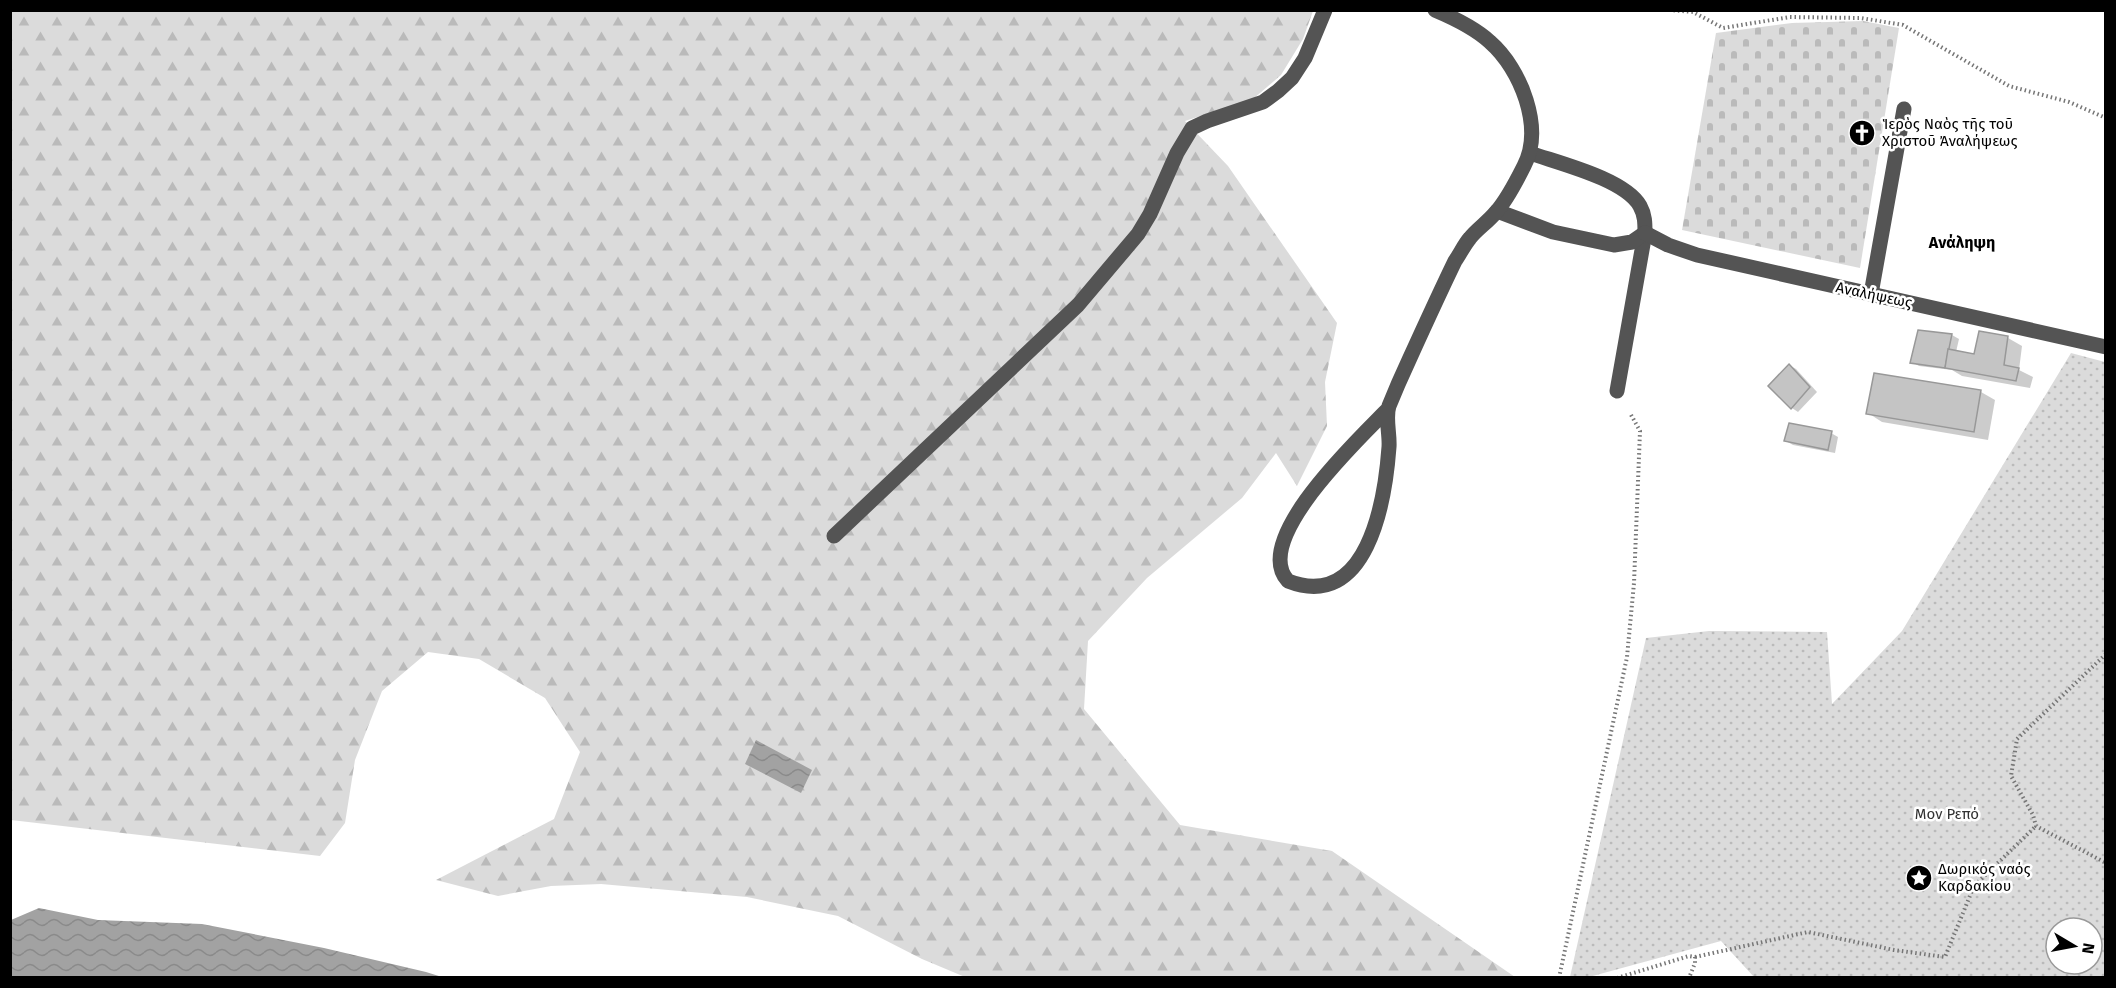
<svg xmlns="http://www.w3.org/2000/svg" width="2116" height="988" font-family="'Fira Sans',sans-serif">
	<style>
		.forest { fill: url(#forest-firs) }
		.cemetery { fill: url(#cemetery-stones) }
		.park { fill: url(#park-dots); fill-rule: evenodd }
		.water { fill: url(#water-waves) }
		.shadow { fill: #0003 }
		.building { fill: #c4c4c4; stroke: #989898; stroke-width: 1.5 }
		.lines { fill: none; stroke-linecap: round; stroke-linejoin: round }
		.path { stroke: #767676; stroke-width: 4; stroke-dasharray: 1.5 3; stroke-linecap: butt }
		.minor { stroke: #545454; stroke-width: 15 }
		.labels { text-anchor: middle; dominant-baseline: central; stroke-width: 5; stroke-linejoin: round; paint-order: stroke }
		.poi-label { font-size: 15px; fill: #000; stroke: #fff; text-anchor: start }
		.street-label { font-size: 15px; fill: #000; stroke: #fff }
		.park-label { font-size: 15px; fill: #323232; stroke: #fff }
		.neighbourhood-label { font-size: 16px; font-weight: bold; fill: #000; stroke: #fff }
	</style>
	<defs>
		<pattern id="forest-firs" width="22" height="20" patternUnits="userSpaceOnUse" patternTransform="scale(1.5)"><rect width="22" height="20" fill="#dbdbdb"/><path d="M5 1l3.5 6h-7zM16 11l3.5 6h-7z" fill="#bababa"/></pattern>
		<pattern id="cemetery-stones" width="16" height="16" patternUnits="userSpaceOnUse" patternTransform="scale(1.5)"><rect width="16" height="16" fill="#dbdbdb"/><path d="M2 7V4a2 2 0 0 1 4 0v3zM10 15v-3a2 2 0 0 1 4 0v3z" fill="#bababa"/></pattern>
		<pattern id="park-dots" width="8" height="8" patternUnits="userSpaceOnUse" patternTransform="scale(1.5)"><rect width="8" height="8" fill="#dbdbdb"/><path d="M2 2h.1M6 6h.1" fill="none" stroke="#bababa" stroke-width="1.8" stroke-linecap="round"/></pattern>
		<pattern id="water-waves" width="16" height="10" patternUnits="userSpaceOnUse" patternTransform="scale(1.5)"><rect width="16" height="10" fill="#a2a2a2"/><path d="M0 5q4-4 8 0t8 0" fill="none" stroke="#8a8a8a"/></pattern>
	</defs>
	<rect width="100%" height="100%" fill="#fff"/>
	<polygon class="forest" points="11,11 1313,11 1303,39 1281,75 1253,99 1185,121 1228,166 1337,323 1325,382 1327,426 1297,486 1276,453 1242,498 1147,578 1088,641 1084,709 1180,825 1332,851 1515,977 965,977 922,959 838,916 747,897 601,884 551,886 498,896 436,880 554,819 580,752 545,698 479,659 428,652 382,691 355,760 345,823 320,856 11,820"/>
	<polygon class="cemetery" points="1863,21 1899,28 1860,268 1682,230 1716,33 1792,23"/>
	<path class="park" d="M2071,353L2105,362V977H1754L1721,941L1589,977H1570L1646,638L1709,631L1827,632L1832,704L1902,631ZM2056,928H2092V964H2056Z"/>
	<g class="water">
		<polygon points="756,740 812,770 801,793 745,764"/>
		<polygon points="39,908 98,920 202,924 324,948 426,972 442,977 11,977 11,920"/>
	</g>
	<g class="shadow">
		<polygon points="1919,331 1952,335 1959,339 1956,352 1975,356 2008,338 2022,346 2019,370 2033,377 2030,388 1962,376 1952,370 1919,366 1912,362"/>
		<polygon points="1789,365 1796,369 1817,392 1798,412 1792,408"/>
		<polygon points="1981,392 1995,400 1988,440 1882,422 1868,413"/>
		<polygon points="1831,433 1838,437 1835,453 1793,445 1786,441"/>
	</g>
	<g class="building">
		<polygon points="1918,330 1952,334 1945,368 1910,363"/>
		<polygon points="1979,331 2008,336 2004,365 2019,368 2016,381 1945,368 1948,349 1974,354"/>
		<polygon points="1789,364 1810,387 1791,409 1768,386"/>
		<polygon points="1874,373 1981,390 1974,432 1866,414"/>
		<polygon points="1789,423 1832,431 1828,450 1784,441"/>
	</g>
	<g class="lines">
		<g class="path">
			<polyline points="1669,10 1693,12 1723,28 1790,17 1861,18 1903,25 2009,86 2069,102 2106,118"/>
			<polyline points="2106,654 2017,739 2011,776 2033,815 2036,826 2106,863"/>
			<polyline points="1695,957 1808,932 1894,950 1945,957 1974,886 2036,826"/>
			<polyline points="1559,978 1627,657 1634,583 1640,431 1630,413"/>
			<polyline points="1617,978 1689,956 1695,957 1695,963 1689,978"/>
		</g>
		<g class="minor">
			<path d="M1530,153C1558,163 1625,179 1640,206C1645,215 1645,223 1645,233L1617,391"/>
			<polyline points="1497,211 1553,232 1614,245 1632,242 1645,233"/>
			<polyline points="1645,233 1668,245 1697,255 2106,347"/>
			<polyline points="1871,294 1904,109"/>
			<path d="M1388,409C1360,438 1250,540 1288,581C1367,612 1385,502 1389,447C1390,434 1385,418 1389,406C1395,391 1402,375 1409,360C1424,327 1439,294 1455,261C1460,254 1464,245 1470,238C1477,229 1488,222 1496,212C1505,202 1518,178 1524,166C1544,128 1521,69 1490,42C1475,28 1454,18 1435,10"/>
			<polyline points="834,536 1078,305 1138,234 1150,214 1177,153 1192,128 1207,121 1263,102 1278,91 1292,78 1305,58 1325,10"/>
		</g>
	</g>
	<defs>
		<symbol id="church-disc" viewBox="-11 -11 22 22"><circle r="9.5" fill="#000" stroke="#fff"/><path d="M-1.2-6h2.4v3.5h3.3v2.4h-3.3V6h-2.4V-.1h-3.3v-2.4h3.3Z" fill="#fff"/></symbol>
		<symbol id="sight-disc" viewBox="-11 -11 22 22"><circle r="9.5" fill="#000" stroke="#fff"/><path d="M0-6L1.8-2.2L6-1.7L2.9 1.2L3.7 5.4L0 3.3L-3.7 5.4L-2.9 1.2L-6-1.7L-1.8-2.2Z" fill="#fff"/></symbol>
	</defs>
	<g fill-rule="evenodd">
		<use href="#church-disc" x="1847" y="118" width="30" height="30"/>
		<use href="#sight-disc" x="1904" y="863" width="30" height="30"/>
	</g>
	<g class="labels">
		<g class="poi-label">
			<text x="1882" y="124">Ἱερὸς Ναὸς τῆς τοῦ<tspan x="1882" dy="17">Χριστοῦ Ἀναλήψεως</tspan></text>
			<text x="1938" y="869">Δωρικός ναός<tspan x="1938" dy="17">Καρδακίου</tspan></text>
		</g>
		<g class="street-label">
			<text transform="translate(1874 295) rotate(12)">Αναλήψεως</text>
		</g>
		<g class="park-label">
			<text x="1947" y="814">Μον Ρεπό</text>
		</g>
		<g class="neighbourhood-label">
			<text x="1962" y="242">Ανάληψη</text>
		</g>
	</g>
	<rect width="2116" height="988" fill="none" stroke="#000000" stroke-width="24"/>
	<g transform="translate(2074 946) rotate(100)"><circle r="28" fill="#ffffff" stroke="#999999" stroke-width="1.5"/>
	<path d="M0-4.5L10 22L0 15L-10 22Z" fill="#000000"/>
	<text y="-9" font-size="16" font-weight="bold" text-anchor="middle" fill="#000000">N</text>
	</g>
</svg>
